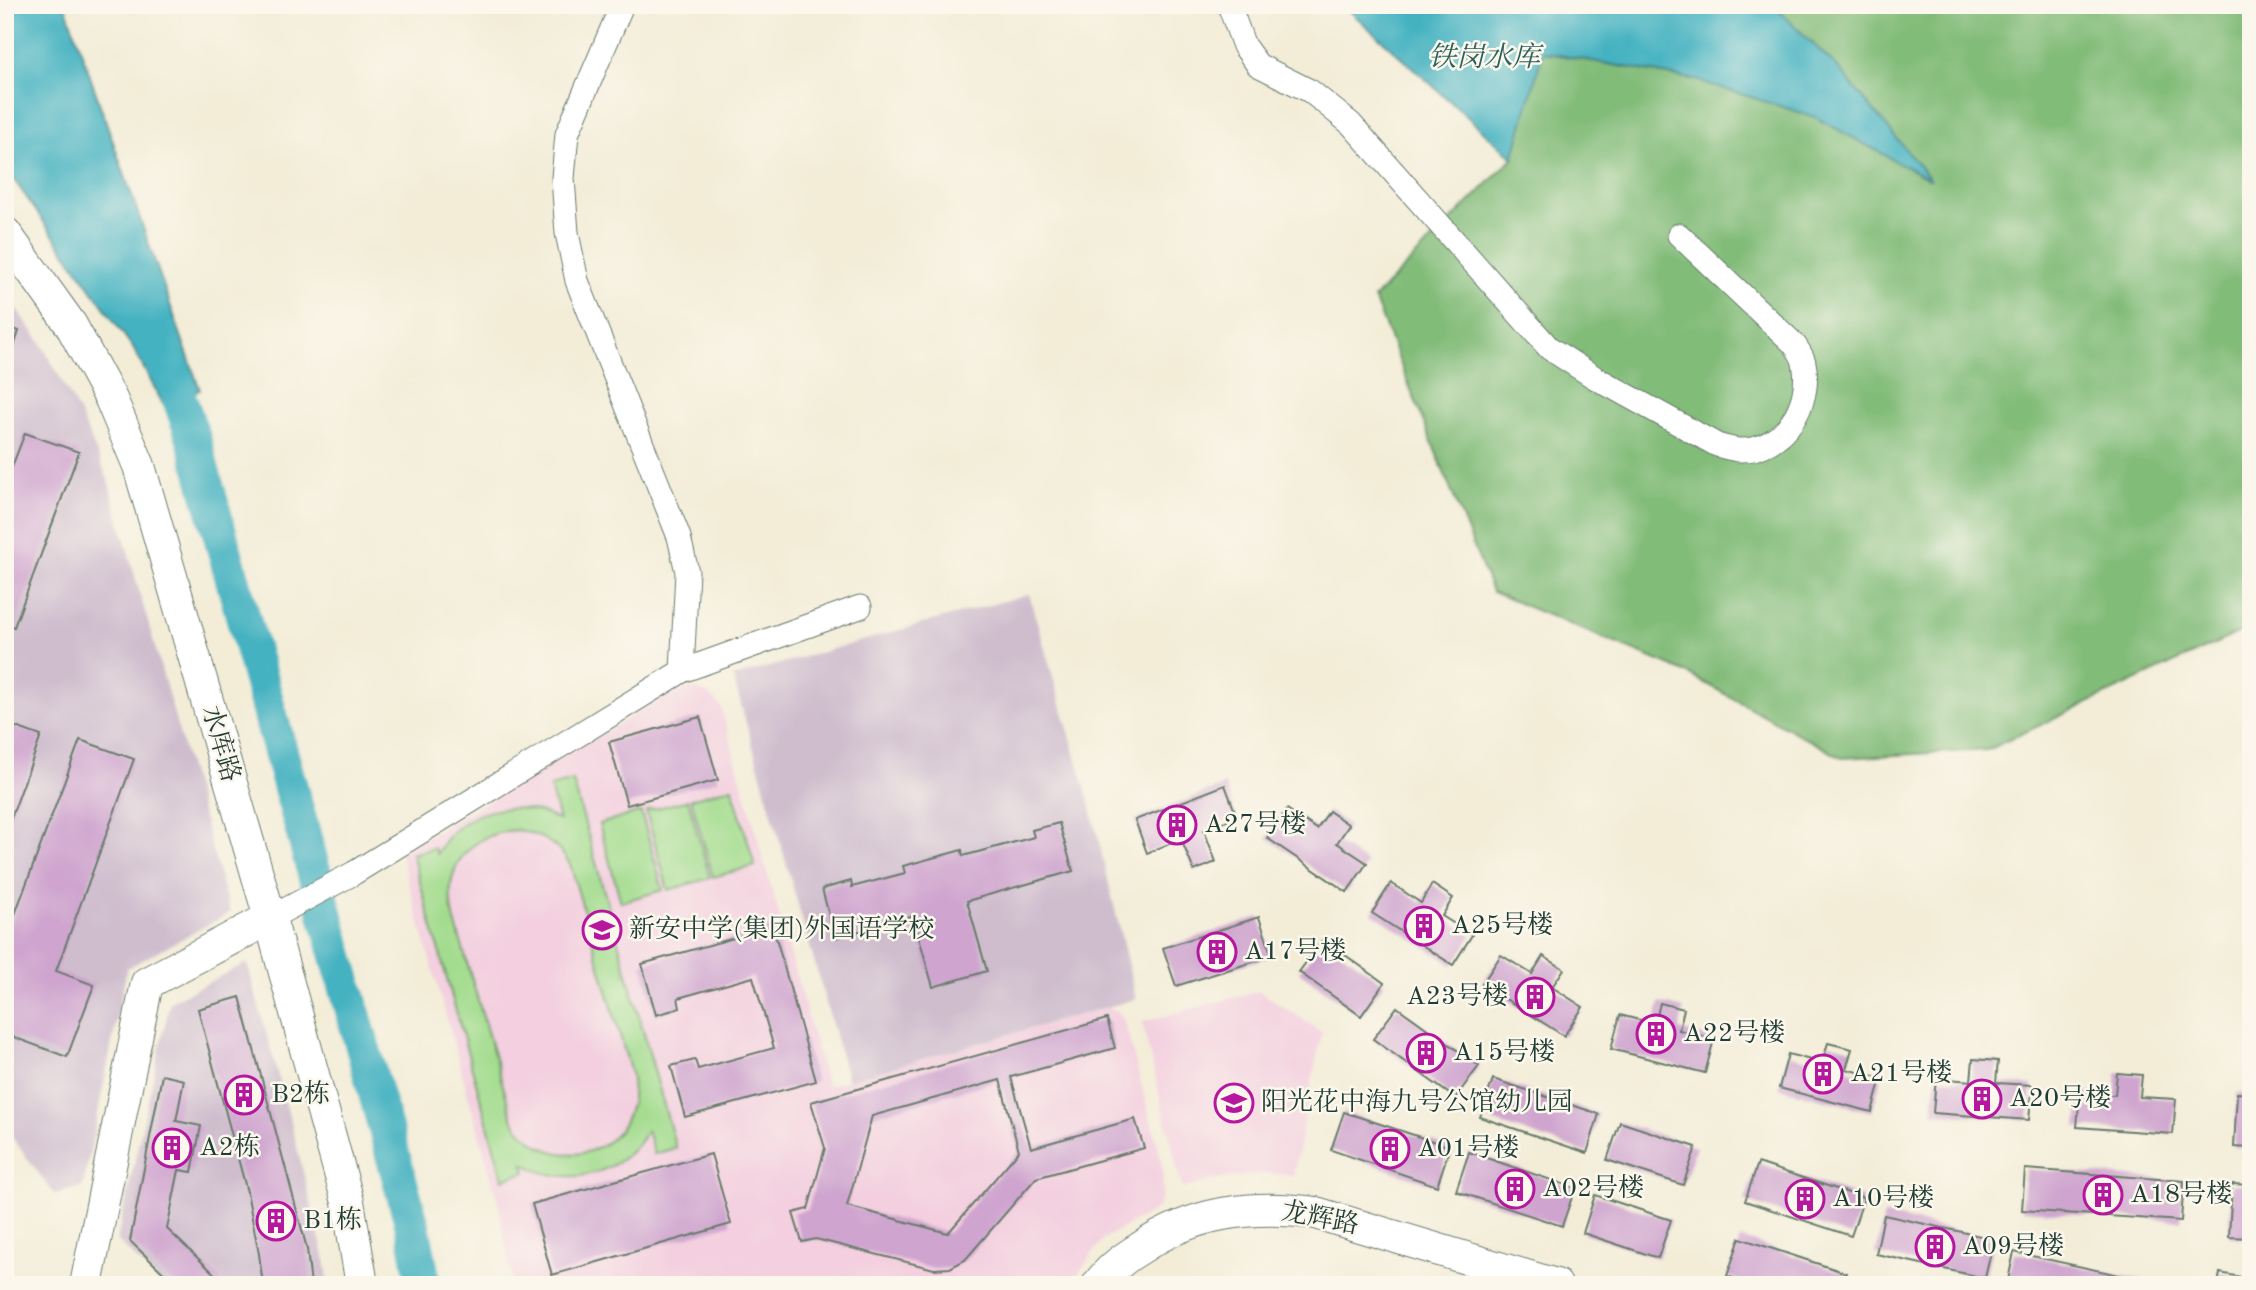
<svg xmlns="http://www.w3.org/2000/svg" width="2256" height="1290" font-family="'Old Standard TT','Noto Serif SC',serif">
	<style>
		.built { fill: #f3cfdf }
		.industrial { fill: #cfbdce }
		.green { fill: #a3dc8e; stroke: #618c61; stroke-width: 2; fill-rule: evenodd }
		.forest { fill: #82bc79; stroke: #507c56; stroke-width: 2 }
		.water { fill: #45b2c1; stroke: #32787a; stroke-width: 2 }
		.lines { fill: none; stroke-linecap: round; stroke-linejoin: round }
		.river { stroke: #45b2c1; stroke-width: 35 }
		.building { fill: #cfa5cf; fill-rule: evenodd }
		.street-casing { stroke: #697b6d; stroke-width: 25 }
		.secondary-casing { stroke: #697b6d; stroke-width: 34 }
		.street { stroke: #fff; stroke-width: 23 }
		.secondary { stroke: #fff; stroke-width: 32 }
		.labels { text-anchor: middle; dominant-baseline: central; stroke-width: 5; stroke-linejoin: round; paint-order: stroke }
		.street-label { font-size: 26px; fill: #1f3d34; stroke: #fbf7ec }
		.poi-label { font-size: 26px; fill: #1f3d34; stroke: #fbf7ec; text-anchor: start }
		.water-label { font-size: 28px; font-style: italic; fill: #2a605e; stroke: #fbf7ec }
	</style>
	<rect width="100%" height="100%" fill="#fbf7ec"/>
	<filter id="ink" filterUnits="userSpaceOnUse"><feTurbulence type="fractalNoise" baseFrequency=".0143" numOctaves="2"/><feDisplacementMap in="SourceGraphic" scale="14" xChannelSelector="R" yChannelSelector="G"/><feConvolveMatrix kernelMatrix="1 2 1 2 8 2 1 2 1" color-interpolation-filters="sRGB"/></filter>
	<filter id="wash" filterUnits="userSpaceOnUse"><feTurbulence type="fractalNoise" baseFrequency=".00686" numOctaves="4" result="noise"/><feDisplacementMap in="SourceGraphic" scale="28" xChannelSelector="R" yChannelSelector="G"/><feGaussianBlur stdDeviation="1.57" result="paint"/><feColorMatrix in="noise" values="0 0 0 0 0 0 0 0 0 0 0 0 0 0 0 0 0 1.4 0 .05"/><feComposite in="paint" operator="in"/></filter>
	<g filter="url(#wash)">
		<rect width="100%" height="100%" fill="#f3edd8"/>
		<g class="built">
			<polygon points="682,689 697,689 711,696 721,707 827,1086 1106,1008 1118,1011 1124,1020 1161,1157 1163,1178 1162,1196 1157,1209 1103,1239 1070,1285 513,1285 499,1205 400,853 668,695"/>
			<polygon points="1259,991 1322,1032 1293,1176 1269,1173 1216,1179 1182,1189 1142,1022"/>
		</g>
		<g class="industrial">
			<polygon points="5,293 41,343 80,414 107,477 230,913 127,968 83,1187 54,1194 5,1128"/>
			<polygon points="1029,594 1091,808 1136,999 848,1080 733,677"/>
			<polygon points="247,963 291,1123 325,1260 329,1285 162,1285 117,1240 170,1002"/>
		</g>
		<g class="green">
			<path d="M573,781L676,1148L654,1154L647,1130C624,1175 567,1189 524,1164L526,1172L503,1179L412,854L434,848L437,854C459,808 516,797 559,820L550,787ZM516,830C541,834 557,844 570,864L631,1073C645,1150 555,1185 513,1120L452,911C444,865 470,834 516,830Z"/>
			<polygon points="732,787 755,866 713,877 691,799"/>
			<polygon points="688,800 710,878 668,890 646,811"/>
			<polygon points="641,812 663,890 621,902 599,824"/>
		</g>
		<polygon class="forest" points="1773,5 2251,5 2251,637 2240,632 1987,750 1842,758 1683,671 1492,592 1374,298 1513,158 1542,52 1696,80 1815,117 1929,179 1839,69"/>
		<g class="water">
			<polygon points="5,5 65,5 200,390 163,404 133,348 5,167"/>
			<polygon points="1343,5 1773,5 1839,69 1931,180 1815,117 1696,80 1543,52 1513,158"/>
		</g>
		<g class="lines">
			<polyline class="river" points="163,352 193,437 413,1228 424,1285"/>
		</g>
		<g id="blocks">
			<g class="building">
				<polygon points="5,326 19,331 11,355 5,353"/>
				<polygon points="25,433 79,452 14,627 5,624 5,485"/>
				<polygon points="700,717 718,780 627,805 609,742"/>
				<polygon points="5,723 41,736 6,832 5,832"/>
				<polygon points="80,740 134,759 56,971 94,985 67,1057 5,1034 9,1019 5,1018 5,941"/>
				<polygon points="1225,785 1237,817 1204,830 1216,862 1194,871 1181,839 1147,853 1135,820"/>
				<polygon points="1287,809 1317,829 1329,811 1349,825 1337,843 1367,863 1347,892 1267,838"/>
				<polygon points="1059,823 1073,871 967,901 987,971 933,987 913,916 835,938 822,889 851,881 852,887 905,873 903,866 962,850 963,856 1034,837 1032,830"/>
				<polygon points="1391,883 1421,903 1432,884 1453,898 1442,916 1472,935 1453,965 1372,913"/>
				<polygon points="1259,917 1272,956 1176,986 1163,948"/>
				<polygon points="773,927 816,1081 685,1117 671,1066 695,1060 698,1069 774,1048 753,977 678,998 680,1008 656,1015 642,964"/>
				<polygon points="1323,939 1384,983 1361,1016 1299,972"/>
				<polygon points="1501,955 1532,974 1543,956 1564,969 1552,987 1583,1007 1564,1036 1482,984"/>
				<polygon points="240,997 307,1249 311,1285 263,1285 259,1254 247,1192 198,1009"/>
				<polygon points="1660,1003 1684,1009 1679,1030 1714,1039 1705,1073 1611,1049 1620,1015 1655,1024"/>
				<polygon points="1397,1007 1479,1066 1455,1098 1373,1039"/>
				<path d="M1107,1019L1115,1048L1011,1077L1031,1148L1135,1119L1144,1148L1036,1178L965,1260L950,1268L934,1269L816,1239L802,1242L793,1213L808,1209L825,1148L811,1102ZM1000,1080L1019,1151L948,1233L847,1206L872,1116Z"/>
				<polygon points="1828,1043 1852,1049 1846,1069 1881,1078 1872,1112 1779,1088 1788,1054 1822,1063"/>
				<polygon points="1973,1059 1998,1061 1996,1083 2032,1085 2029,1120 1933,1113 1936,1078 1971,1081"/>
				<polygon points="2117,1073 2142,1075 2140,1097 2176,1099 2173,1134 2077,1127 2080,1092 2115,1095"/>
				<polygon points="162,1075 184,1080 176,1121 201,1126 192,1172 179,1170 167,1229 223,1282 220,1285 176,1285 130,1241"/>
				<polygon points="1493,1079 1599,1114 1587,1153 1480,1117"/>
				<polygon points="2237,1093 2251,1094 2251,1148 2234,1147"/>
				<polygon points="1344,1112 1450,1147 1437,1186 1331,1150"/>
				<polygon points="1620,1122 1696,1147 1683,1185 1607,1160"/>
				<polygon points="1469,1152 1575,1188 1562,1226 1456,1191"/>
				<polygon points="711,1154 731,1224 552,1275 532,1204"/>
				<polygon points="1758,1163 1864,1198 1851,1236 1745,1201"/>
				<polygon points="2025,1169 2184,1181 2181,1221 2022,1210"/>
				<polygon points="2232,1184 2251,1185 2251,1238 2229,1237"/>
				<polygon points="1595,1195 1671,1220 1658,1258 1583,1233"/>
				<polygon points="1884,1215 1994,1239 1985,1278 1876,1254"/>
				<polygon points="1740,1238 1846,1273 1842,1285 1754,1285 1727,1276"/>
				<polygon points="2014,1252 2160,1284 2160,1285 2007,1285"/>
				<polygon points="2220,1273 2251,1279 2251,1285 2218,1285"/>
			</g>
		</g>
	</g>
	<g filter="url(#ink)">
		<use href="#blocks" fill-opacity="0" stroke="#697b6d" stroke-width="2"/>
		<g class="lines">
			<defs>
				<g id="street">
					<polyline points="622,5 567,134 563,178 567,233 577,281 679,537 687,572 682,671"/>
					<path d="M1229,5L1244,46L1258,65L1310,91L1351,124L1549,348L1594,377L1717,445C1724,447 1731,449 1738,450C1783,452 1813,404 1804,363C1803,356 1798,350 1794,344L1679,235"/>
					<polyline points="270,918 354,873 682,671 860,607"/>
				</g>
				<g id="secondary">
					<polyline points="5,233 71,325 111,399 139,466 270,918 348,1202 362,1285"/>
					<polyline points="86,1285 147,983 270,918"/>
					<path d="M1098,1285C1108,1270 1124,1258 1139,1249C1193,1212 1252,1204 1316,1213L1556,1285"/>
				</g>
			</defs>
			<use href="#street" class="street-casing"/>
			<use href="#secondary" class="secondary-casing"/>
			<use href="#street" class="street"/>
			<use href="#secondary" class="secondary"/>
		</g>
	</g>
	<defs>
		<symbol id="building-ring" viewBox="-11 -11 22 22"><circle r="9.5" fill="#fbf7ec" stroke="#b5179e" stroke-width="1.5"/><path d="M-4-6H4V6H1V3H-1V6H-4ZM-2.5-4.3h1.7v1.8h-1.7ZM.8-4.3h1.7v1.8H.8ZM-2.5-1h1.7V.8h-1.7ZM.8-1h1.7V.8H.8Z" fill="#b5179e"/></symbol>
		<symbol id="school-ring" viewBox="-11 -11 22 22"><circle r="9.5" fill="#fbf7ec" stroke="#b5179e" stroke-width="1.5"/><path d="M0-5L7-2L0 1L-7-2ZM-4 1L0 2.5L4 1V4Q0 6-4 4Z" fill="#b5179e"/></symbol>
	</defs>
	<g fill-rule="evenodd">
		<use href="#building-ring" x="1155" y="803" width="44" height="44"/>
		<use href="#building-ring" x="1402" y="904" width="44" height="44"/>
		<use href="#school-ring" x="580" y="908" width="44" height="44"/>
		<use href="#building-ring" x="1195" y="930" width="44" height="44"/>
		<use href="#building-ring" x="1513" y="975" width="44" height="44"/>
		<use href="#building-ring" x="1634" y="1012" width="44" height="44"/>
		<use href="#building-ring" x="1404" y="1031" width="44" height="44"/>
		<use href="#building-ring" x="1801" y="1052" width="44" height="44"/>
		<use href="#building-ring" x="222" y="1073" width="44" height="44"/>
		<use href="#building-ring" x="1960" y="1077" width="44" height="44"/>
		<use href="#school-ring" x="1212" y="1081" width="44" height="44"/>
		<use href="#building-ring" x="150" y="1126" width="44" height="44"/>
		<use href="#building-ring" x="1368" y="1127" width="44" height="44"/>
		<use href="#building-ring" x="1493" y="1167" width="44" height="44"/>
		<use href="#building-ring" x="2081" y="1173" width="44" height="44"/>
		<use href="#building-ring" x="1783" y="1177" width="44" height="44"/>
		<use href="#building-ring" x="254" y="1199" width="44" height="44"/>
		<use href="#building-ring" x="1913" y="1225" width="44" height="44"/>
	</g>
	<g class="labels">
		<g class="street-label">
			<text transform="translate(220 744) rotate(74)">水库路</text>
			<text transform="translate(1320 1219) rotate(11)">龙辉路</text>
		</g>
		<g class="poi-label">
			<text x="1204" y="825">A27号楼</text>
			<text x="1451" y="926">A25号楼</text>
			<text x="629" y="930">新安中学(集团)外国语学校</text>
			<text x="1244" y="952">A17号楼</text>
			<text x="1508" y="997" text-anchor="end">A23号楼</text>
			<text x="1683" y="1034">A22号楼</text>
			<text x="1453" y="1053">A15号楼</text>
			<text x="1850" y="1074">A21号楼</text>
			<text x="271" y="1095">B2栋</text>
			<text x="2009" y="1099">A20号楼</text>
			<text x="1261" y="1103">阳光花中海九号公馆幼儿园</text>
			<text x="199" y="1148">A2栋</text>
			<text x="1417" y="1149">A01号楼</text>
			<text x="1542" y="1189">A02号楼</text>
			<text x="2130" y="1195">A18号楼</text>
			<text x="1832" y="1199">A10号楼</text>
			<text x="303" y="1221">B1栋</text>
			<text x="1962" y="1247">A09号楼</text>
		</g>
		<g class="water-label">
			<text x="1484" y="59">铁岗水库</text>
		</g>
	</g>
	<rect width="2256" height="1290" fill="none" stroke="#fbf7ec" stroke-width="28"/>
</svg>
